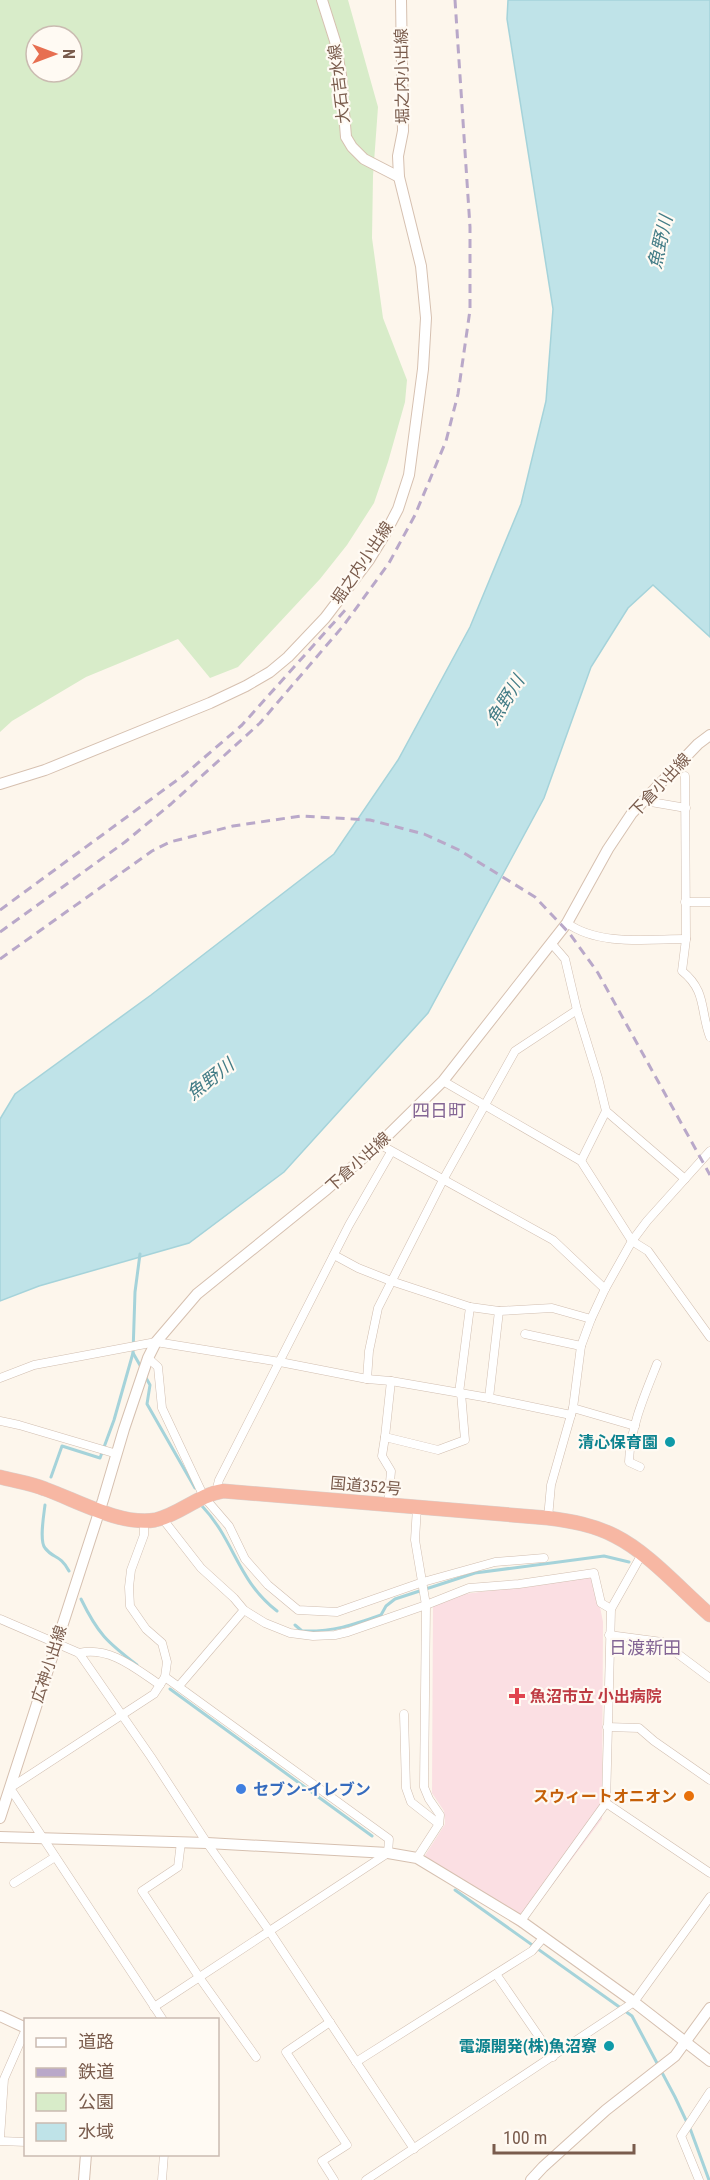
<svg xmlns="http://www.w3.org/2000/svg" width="710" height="2180" font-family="'Roboto Condensed','Noto Sans JP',sans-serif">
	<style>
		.medical { fill: #fbdfe3 }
		.green { fill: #d8ecc9; fill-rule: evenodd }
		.water { fill: #bfe3e8; stroke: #a5d3da; stroke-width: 1.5 }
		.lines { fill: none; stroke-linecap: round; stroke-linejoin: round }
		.stream { stroke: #a5d3da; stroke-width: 3 }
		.street-casing { stroke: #d1beb0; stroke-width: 9 }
		.secondary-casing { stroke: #d6c0b0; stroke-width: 12 }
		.highway-casing { stroke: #dad1cd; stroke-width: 15 }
		.street { stroke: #fff; stroke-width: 8 }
		.secondary { stroke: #fff; stroke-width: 10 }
		.highway { stroke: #f7b7a3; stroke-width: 14 }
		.rail { stroke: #b9a8c9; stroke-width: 3; stroke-dasharray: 9 6; stroke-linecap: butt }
		.culture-dot { fill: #0f9aa8; stroke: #fffaf3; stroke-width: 2 }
		.health-dot { fill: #e0444e; stroke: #fffaf3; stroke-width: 2 }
		.shop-dot { fill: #3f7fe0; stroke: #fffaf3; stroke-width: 2 }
		.food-dot { fill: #e8710a; stroke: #fffaf3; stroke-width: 2 }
		.labels { text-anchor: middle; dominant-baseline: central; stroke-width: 4.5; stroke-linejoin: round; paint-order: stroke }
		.street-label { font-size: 16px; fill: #7a5c4d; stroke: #fffaf3 }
		.culture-label { font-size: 16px; font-weight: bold; fill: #0d838f; stroke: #fffaf3; text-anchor: end }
		.health-label { font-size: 16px; font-weight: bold; fill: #be3a42; stroke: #fffaf3; text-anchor: start }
		.shop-label { font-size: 16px; font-weight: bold; fill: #366cbe; stroke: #fffaf3; text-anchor: start }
		.food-label { font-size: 16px; font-weight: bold; fill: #c56008; stroke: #fffaf3; text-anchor: end }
		.water-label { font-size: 18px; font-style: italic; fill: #437c86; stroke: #fffaf3 }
		.neighbourhood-label { font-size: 18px; fill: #846695; stroke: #fffaf3 }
	</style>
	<rect width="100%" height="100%" fill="#fdf6ec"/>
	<polygon class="medical" points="594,1577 603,1622 602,1819 520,1928 424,1857 445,1824 444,1811 432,1793 433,1605 465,1594"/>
	<path class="green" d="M0,0H348L378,107L373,176L372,238L383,318L407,380L405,402L388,462L374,503L347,545L320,579L238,667L210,678L178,639L86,677L12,721L0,732ZM36,36H72V72H36Z"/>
	<polygon class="water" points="508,0 710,0 710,637 653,585 628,608 591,667 544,798 428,1013 284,1172 189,1243 39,1286 0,1301 0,1119 15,1094 151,995 334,854 398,760 470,627 521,504 546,401 553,309 507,19"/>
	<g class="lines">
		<g class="stream">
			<polyline points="133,1353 141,1367"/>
			<polyline points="145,1376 150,1385 147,1404 195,1488"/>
			<polyline points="51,1477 62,1446 100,1458 114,1420 133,1353 135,1292 140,1254"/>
			<path d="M45,1505C44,1514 39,1541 45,1548C53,1559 60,1554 69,1571"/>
			<path d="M202,1506C235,1541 237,1580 277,1611"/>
			<path d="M81,1599C98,1634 107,1642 137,1665"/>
			<path d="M295,1625L302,1631C333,1632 353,1625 381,1615L386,1606L395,1599L475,1573L604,1556L629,1562"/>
			<polyline points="170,1689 372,1836"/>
			<polyline points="455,1890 632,2016 675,2097 691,2131 709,2180"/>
		</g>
		<defs>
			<g id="street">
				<path d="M685,776L686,939L682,971C707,991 700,1011 710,1037"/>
				<polyline points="647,798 651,802 686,808"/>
				<polyline points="685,902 710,902"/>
				<path d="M567,923C598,946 648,939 686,939"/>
				<polyline points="552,944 565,959 577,1010 598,1078 606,1111 685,1179"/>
				<polyline points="443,1081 581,1161 632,1241 648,1251 710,1337"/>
				<polyline points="379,1144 553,1240 605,1289"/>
				<polyline points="581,1161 606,1111"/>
				<polyline points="334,1255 358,1268 391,1281 470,1307 499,1311 552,1308 591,1319"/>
				<polyline points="525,1334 581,1346"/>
				<polyline points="148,1358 158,1367 162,1408 204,1497 229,1526 245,1559 268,1585 298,1610 337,1612 423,1582 495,1562 544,1558"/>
				<polyline points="0,1378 34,1365 156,1342 280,1362 367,1379 391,1381 489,1398 571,1415"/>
				<polyline points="367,1379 369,1351 378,1308 443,1180 515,1051 577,1010"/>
				<polyline points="391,1381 385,1437 438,1450 465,1440 461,1393"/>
				<polyline points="459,1393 470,1307"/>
				<polyline points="489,1398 499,1311"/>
				<polyline points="573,1408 635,1426"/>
				<polyline points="0,1421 19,1425 117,1454"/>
				<polyline points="385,1437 382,1456 391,1471 388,1505"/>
				<path d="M640,1467L629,1462C630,1428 645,1394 657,1364"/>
				<polyline points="216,1492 219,1480 349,1225 391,1152"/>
				<polyline points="162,1518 201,1568 234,1598 244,1610 265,1623 290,1633 313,1636 335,1635 348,1632 426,1605 469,1588 519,1584 594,1573 601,1603 611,1609"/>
				<polyline points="548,1518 551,1485 573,1408 581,1346 591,1319 605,1289 632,1241 647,1221 710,1151"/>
				<polyline points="144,1521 144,1535 131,1570 129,1587 130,1606 146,1629 162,1643 167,1662 165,1677 154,1694 10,1788 163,2020"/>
				<polyline points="0,1619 79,1653 151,1757 207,1843 270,1932 414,2149"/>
				<polyline points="609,1635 662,1642 710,1678"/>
				<path d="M79,1653C110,1646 136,1669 160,1685"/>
				<polyline points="179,1686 244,1610"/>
				<polyline points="404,1714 406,1788 411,1802 439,1824"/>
				<polyline points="607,1727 639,1728 654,1741 710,1780"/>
				<polyline points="606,1803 710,1873"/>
				<polyline points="181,1842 178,1867 142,1891 199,1977 256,2057"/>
				<polyline points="417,1858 439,1824 440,1815 429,1799 424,1787 426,1605 415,1540 417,1507"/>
				<polyline points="14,1883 55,1857"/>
				<polyline points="521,1921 606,1803 611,1609 642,1554"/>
				<polyline points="496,1974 553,2057"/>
				<polyline points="154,2007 388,1853 389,1839 165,1677"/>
				<polyline points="330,2022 286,2052 347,2145 322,2161 334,2180"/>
				<polyline points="356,2062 532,1951 543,1938"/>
				<polyline points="0,2138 4,2079 26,2029"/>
				<polyline points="0,2141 26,2142"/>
				<polyline points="162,2180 164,2154"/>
				<polyline points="366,2180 634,2002 710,1897"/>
				<polyline points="699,2180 681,2136 710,2092"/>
			</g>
			<g id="secondary">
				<polyline points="322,0 335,41 341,75 346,137 352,147 364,159 399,177"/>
				<polyline points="0,784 45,770 210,703 246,686 270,672 288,657 325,618 369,560 385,534 398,509 409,475 423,369 426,318 421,266 399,177 398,156 403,131 401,0"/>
				<polyline points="0,1818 103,1500 124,1429 148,1358 156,1342 197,1294 327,1189 379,1144 443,1081 567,923 608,849 632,813 698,744 710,735"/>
				<polyline points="0,1837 207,1843 388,1853 417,1858 521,1921 634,2002 710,2061"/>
				<polyline points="0,2016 26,2028"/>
				<polyline points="84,2180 86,2154"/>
				<polyline points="531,2180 543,2167 606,2110 675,2056 710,2008"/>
			</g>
			<path id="highway" d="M0,1477C15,1481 31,1483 45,1489C76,1500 121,1526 155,1520C179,1515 198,1495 223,1491L548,1518C571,1521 594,1525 615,1536C649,1553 681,1590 710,1615"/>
		</defs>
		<use href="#street" class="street-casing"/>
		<use href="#secondary" class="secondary-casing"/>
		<use href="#highway" class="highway-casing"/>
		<use href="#street" class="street"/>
		<use href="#secondary" class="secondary"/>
		<use href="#highway" class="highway"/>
		<g class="rail">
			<polyline points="0,910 184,775 242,725 347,608"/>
			<polyline points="0,932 125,842 171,804 260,723 344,625 389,563 415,515 446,441 458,394 470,310 470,227 455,0"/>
			<polyline points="0,959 152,851 170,842 233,826 301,816 370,820 424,834 459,850 535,897 570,934 598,973 710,1175"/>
		</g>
	</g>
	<g class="culture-dot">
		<circle cx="670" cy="1442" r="6"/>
		<circle cx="609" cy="2046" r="6"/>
	</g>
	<path class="health-dot" d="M514 1687h6v6h6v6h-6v6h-6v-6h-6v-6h6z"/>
	<circle class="shop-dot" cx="241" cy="1789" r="6"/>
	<circle class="food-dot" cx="689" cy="1796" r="6"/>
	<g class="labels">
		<g class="street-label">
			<text transform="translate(402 76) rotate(-91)">堀之内小出線</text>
			<text transform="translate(339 84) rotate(-97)">大石吉水線</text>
			<text transform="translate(362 563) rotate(-56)">堀之内小出線</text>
			<text transform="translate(660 785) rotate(-47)">下倉小出線</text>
			<text transform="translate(358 1162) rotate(-42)">下倉小出線</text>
			<text transform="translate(366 1486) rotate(5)">国道352号</text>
			<text transform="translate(49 1664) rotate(-72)">広神小出線</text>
		</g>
		<g class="culture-label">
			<text x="658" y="1442">清心保育園</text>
			<text x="597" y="2046">電源開発(株)魚沼寮</text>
		</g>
		<g class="health-label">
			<text x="530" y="1696">魚沼市立 小出病院</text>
		</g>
		<g class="shop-label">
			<text x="253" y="1789">セブン-イレブン</text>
		</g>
		<g class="food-label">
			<text x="677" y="1796">スウィートオニオン</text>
		</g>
		<g class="water-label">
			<text transform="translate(660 242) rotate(-77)">魚野川</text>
			<text transform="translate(505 700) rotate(-58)">魚野川</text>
			<text transform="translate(210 1079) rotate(-38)">魚野川</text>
		</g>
		<g class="neighbourhood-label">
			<text x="439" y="1110">四日町</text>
			<text x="645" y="1647">日渡新田</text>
		</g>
	</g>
	<rect x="24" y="2018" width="195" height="138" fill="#fffaf3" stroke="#cabbb1" stroke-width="1.5"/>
	<rect x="36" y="2038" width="30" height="9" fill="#ffffff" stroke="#cabbb1" stroke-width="1.5"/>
	<text x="78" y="2048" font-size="18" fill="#7a5c4d">道路</text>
	<rect x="36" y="2068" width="30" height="9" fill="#b9a8c9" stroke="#cabbb1" stroke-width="1.5"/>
	<text x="78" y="2078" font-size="18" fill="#7a5c4d">鉄道</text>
	<rect x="36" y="2093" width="30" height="18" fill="#d8ecc9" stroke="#cabbb1" stroke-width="1.5"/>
	<text x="78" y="2108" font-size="18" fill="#7a5c4d">公園</text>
	<rect x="36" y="2123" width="30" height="18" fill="#bfe3e8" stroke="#cabbb1" stroke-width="1.5"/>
	<text x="78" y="2138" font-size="18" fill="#7a5c4d">水域</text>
	<g transform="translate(54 54) rotate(90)"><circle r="28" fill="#fffaf3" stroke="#cabbb1" stroke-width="1.5"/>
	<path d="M0-4.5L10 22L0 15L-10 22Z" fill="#e76f51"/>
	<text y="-9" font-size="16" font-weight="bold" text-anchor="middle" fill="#7a5c4d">N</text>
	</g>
	<path d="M494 2144v9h140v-9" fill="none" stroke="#7a5c4d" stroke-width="3"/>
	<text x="503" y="2144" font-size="18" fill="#7a5c4d" stroke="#fffaf3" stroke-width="4.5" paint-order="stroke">100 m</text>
</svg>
